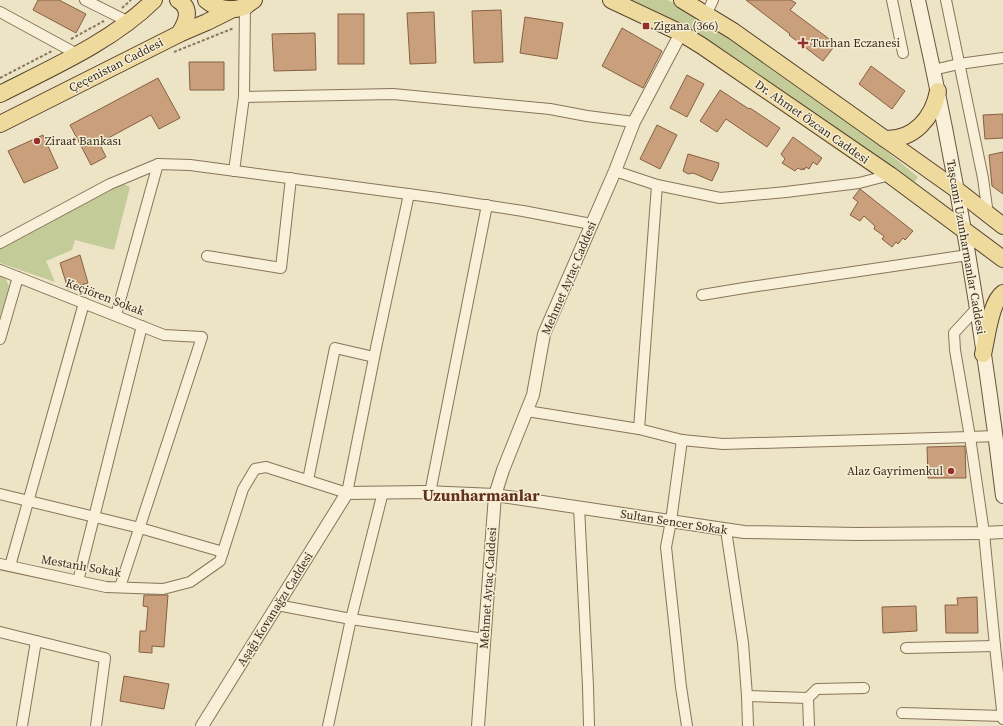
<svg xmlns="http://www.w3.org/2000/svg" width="1003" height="726" font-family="'Source Serif 4',serif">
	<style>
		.green { fill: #c3cb99 }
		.building { fill: #caa07c; stroke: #866042 }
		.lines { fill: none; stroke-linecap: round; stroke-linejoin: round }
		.minor-casing { stroke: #88755b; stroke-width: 12 }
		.tertiary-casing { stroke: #88755b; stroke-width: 14 }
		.secondary-casing { stroke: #6a563e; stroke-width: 16 }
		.primary-casing { stroke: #56432f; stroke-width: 18 }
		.path { stroke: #88755b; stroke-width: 2; stroke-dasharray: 3 2; stroke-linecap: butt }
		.minor { stroke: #f8f0d8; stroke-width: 10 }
		.tertiary { stroke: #f8f0d8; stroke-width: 12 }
		.secondary { stroke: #f8f0d8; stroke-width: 14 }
		.primary { stroke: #efda9e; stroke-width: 16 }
		.poi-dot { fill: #95312d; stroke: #f5edd4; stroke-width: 1.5 }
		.labels { text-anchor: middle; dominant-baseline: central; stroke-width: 3; stroke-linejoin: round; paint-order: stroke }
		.poi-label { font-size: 12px; fill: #382c1f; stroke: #f5edd4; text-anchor: start }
		.street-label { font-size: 12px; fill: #382c1f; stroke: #f5edd4 }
		.district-label { font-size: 16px; font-weight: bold; fill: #64311f; stroke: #f5edd4 }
	</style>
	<rect width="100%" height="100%" fill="#ede3c5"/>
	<g class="green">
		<polygon points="629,0 667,0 672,2 700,18 738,43 858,128 918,177 913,184 683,26 644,6"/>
		<polygon points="122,183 130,187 114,250 75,240 72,250 46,261 55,282 0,263 0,248"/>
		<polygon points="0,275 6,279 9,287 0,317"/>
	</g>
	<g class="building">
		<polygon points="38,0 59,0 86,14 76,33 33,10"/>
		<polygon points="746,0 791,0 796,3 790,10 836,44 823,61 789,35 790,34"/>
		<polygon points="501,10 503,62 474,63 472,11"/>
		<polygon points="434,12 436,63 410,64 407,13"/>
		<rect x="338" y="14" width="26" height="50"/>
		<polygon points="525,17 563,23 557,59 520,53"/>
		<polygon points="622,28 662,51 643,88 602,66"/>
		<polygon points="315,33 316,70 274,71 272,34"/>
		<polygon points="189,62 224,62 224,90 190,90"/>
		<polygon points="871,66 905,91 892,109 859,84"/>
		<polygon points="687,75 704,84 687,117 670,108"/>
		<polygon points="158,78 180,118 159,129 151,115 99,143 106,157 91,165 70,125"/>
		<polygon points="720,90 749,109 750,108 780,128 767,147 726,119 717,132 700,121"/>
		<polygon points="1003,114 1003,138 985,139 983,115"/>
		<polygon points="657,125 677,135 660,169 640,159"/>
		<polygon points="43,135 58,168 24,183 8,151"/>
		<polygon points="793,137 822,158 817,165 813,162 809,169 806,167 804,170 803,168 802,170 798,168 795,171 782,163 785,159 781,154"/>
		<polygon points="1003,152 1003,194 992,186 989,155"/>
		<polygon points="688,154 719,163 718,168 712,181 693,173 688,174 683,171"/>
		<polygon points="860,189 913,231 905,240 903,238 898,244 896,242 892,247 882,239 884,236 874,229 875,226 864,216 860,221 850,215 858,202 853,198"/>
		<polygon points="80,255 88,283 68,289 60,263"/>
		<polygon points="965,446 966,478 928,478 927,447"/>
		<polygon points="144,595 168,595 164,647 152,646 152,653 139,652 140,631 146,631 148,607 143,606"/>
		<polygon points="977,597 978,633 946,633 945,605 958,605 957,598"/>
		<polygon points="916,606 917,631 883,633 882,607"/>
		<polygon points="124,676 169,684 164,709 120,701"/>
	</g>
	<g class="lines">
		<defs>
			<g id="minor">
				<polyline points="85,0 129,22"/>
				<polyline points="892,0 903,53"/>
				<polyline points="946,0 983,178 988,215"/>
				<polyline points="0,12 77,54"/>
				<polyline points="706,15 713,0"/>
				<polyline points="933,70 959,64 1003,58"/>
				<polyline points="244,97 393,94 550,109 587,116 634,122"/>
				<polyline points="234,171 244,97 245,6"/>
				<polyline points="615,171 657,185 720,198 786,192 859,183 890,175"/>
				<polyline points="0,243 110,184 158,164 190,165 438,198 523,211 591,224"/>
				<polyline points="207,256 281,268 291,178"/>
				<polyline points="0,270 164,335 202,337 120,587"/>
				<polyline points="702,295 744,288 968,255"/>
				<polyline points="977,308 954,333 955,350 970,437 984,533 995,646 1003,719"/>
				<polyline points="116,315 158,164"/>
				<polyline points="0,339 18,277"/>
				<polyline points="527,411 639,429 682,440 723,444 970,437 996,436"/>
				<polyline points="639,429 657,185"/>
				<polyline points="682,440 671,521 666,547 681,687 687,726"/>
				<polyline points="308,480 335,348 374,357"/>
				<polyline points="430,493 487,205"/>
				<polyline points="0,494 140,528 223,552"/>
				<polyline points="579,507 588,686 589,726"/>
				<polyline points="726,530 743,643 747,696 748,726"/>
				<polyline points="0,564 106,587 163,589 190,582 220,561 243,489 255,469 266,467 347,493 377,343 409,194"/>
				<polyline points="10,566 84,303"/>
				<polyline points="78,581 142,326"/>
				<polyline points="277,605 351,619 484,639"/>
				<polyline points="0,632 105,658 96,726"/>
				<polyline points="906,648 995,646"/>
				<polyline points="747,696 808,698 809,726"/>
				<polyline points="808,698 817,689 864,688"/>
				<polyline points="902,713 1003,716"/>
				<polyline points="22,726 36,641"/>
				<polyline points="328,726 351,619 383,492"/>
			</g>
			<g id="tertiary">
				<polyline points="202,726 347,493 425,492 495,495 744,532 857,534 984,533 1003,532"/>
				<polyline points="478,726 495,495 503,470 533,395 544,334 615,171 634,122 681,33"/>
			</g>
			<path id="secondary" d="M918,0C955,164 983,329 1003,496"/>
			<g id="primary">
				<path d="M178,0C193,9 186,23 179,34"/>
				<path d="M206,0C216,9 233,12 246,6C248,4 251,2 254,0"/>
				<polyline points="611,0 681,33 702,46 890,175 1003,259"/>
				<polyline points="682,0 733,31 957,190 1003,226"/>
				<path d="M0,94C51,68 113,41 154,0"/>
				<polyline points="0,124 179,34 207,22 233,9"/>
				<path d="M885,139C914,140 933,118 938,91"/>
				<path d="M983,354C987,339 990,302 1003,293"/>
			</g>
		</defs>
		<use href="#minor" class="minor-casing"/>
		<use href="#tertiary" class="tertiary-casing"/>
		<use href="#secondary" class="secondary-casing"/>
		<use href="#primary" class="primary-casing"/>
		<g class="path">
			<polyline points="122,8 131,0"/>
			<polyline points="71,39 104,21"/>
			<polyline points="174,52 234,28"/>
			<polyline points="0,78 52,51"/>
		</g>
		<use href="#minor" class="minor"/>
		<use href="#tertiary" class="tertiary"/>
		<use href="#secondary" class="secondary"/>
		<use href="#primary" class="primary"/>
	</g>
	<g class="poi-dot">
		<rect x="642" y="22" width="8" height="8" rx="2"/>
		<path d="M801 37h4v4h4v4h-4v4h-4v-4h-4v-4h4z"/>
		<circle cx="37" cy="141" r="4"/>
		<circle cx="951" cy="471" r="4"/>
	</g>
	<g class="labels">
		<g class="poi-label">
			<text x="654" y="26">Zigana (366)</text>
			<text x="811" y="43">Turhan Eczanesi</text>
			<text x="45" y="141">Ziraat Bankası</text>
			<text x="943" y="471" text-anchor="end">Alaz Gayrimenkul</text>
		</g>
		<g class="street-label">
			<text transform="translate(116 65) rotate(-27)">Çeçenistan Caddesi</text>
			<text transform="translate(812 122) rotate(35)">Dr. Ahmet Özcan Caddesi</text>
			<text transform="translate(966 247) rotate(80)">Taşcami Uzunharmanlar Caddesi</text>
			<text transform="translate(569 278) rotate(-67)">Mehmet Aytaç Caddesi</text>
			<text transform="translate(105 297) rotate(21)">Keçiören Sokak</text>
			<text transform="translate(674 522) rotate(9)">Sultan Sencer Sokak</text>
			<text transform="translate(81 566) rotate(10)">Mestanlı Sokak</text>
			<text transform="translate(488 588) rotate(-86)">Mehmet Aytaç Caddesi</text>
			<text transform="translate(275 609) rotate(-58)">Aşağı Kovanağzı Caddesi</text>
		</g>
		<g class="district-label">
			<text x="481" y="495">Uzunharmanlar</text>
		</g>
	</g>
</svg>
